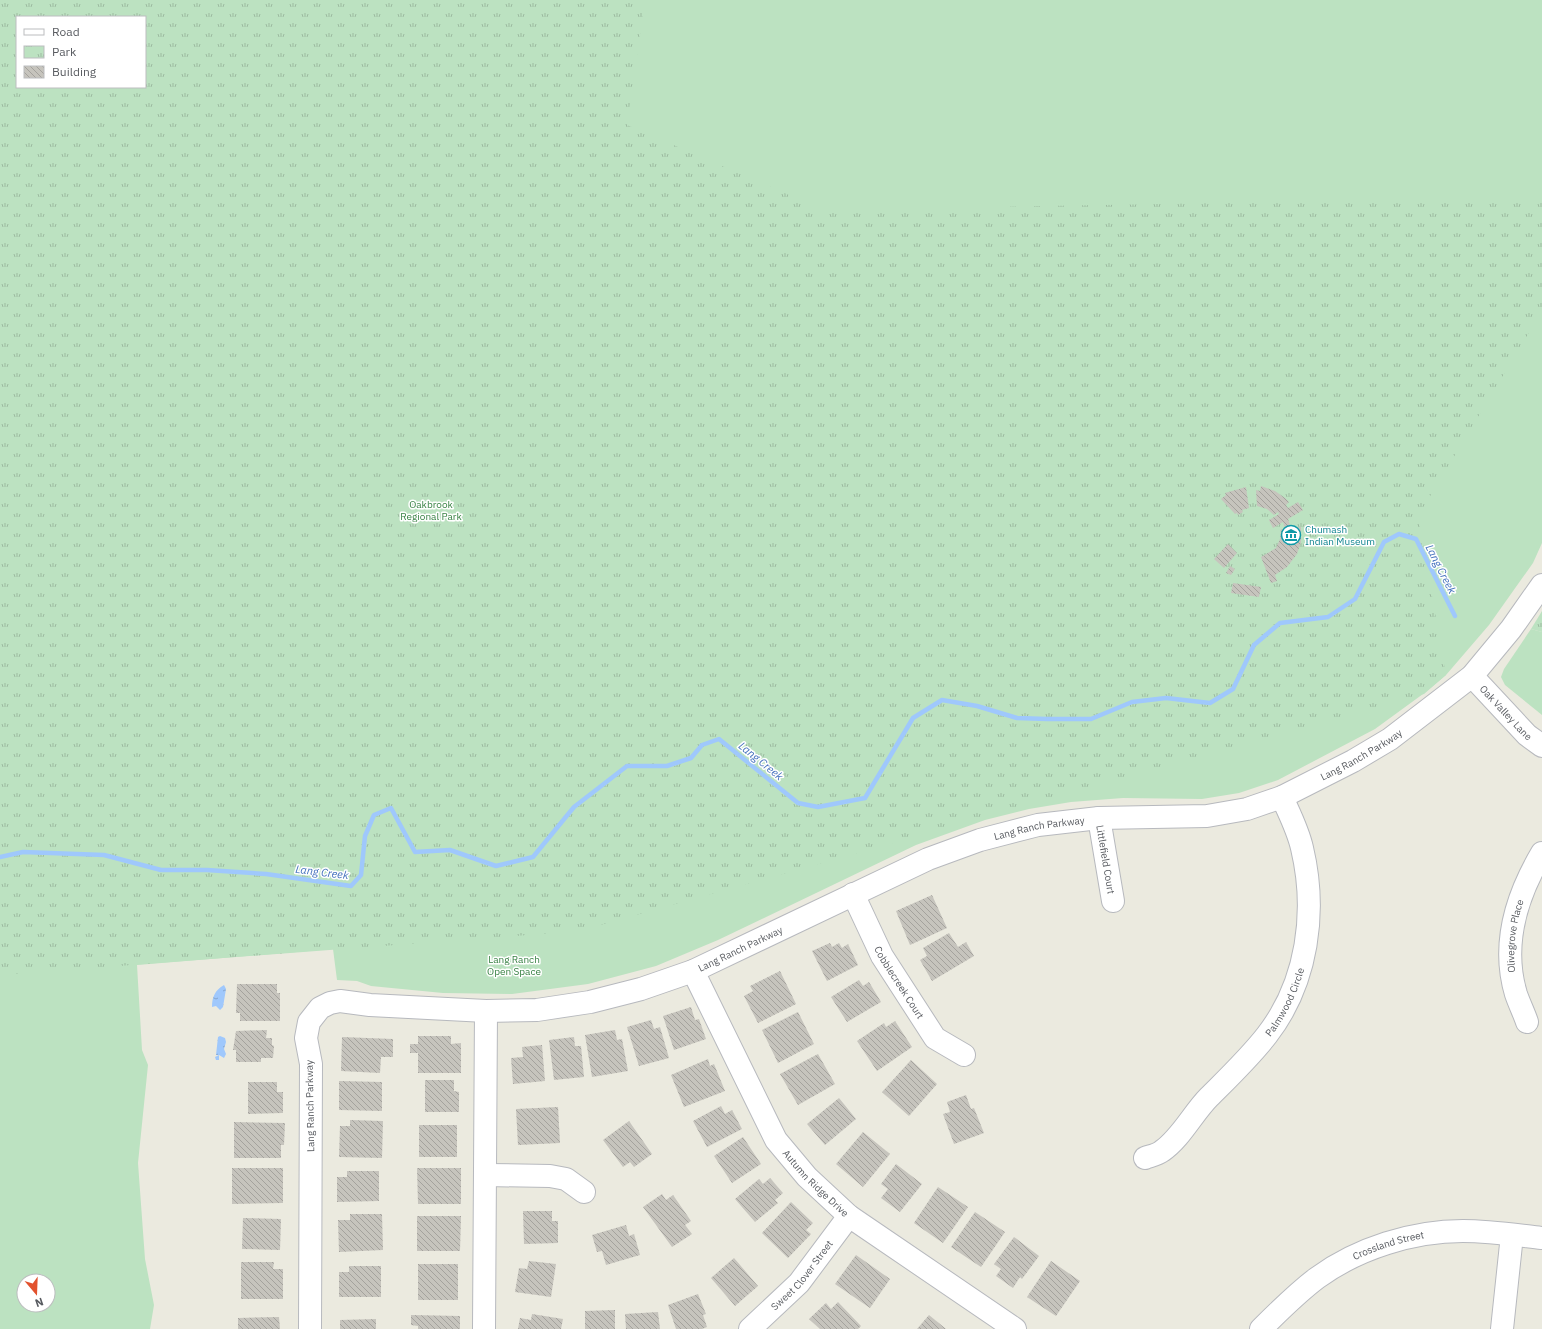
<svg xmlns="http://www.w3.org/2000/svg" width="1542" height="1329" font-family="'IBM Plex Sans',sans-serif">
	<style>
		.grass { fill: #bce2c1; fill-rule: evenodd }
		.park { fill: url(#park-tufts); fill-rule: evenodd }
		.water { fill: url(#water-ripples) }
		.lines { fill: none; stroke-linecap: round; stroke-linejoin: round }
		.stream { stroke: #9fc8fc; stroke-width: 4.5 }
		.building { fill: url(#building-back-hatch) }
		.minor-casing { stroke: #b7b9be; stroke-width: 24 }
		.minor { stroke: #fff; stroke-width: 22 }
		.labels { text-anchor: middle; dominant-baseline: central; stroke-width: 3; stroke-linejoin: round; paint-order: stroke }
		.park-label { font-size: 10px; fill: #378143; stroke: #fff }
		.culture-label { font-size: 10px; fill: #0d838f; stroke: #fff; text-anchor: start }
		.street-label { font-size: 10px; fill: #585b60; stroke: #fff }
		.water-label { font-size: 11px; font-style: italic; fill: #4370bd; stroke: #fff }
	</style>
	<defs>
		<pattern id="park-tufts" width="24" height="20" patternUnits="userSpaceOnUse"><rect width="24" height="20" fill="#bce2c1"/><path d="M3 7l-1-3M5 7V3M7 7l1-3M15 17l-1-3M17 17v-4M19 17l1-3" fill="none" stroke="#9cbaa0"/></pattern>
		<pattern id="water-ripples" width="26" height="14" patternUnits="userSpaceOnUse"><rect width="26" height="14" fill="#9fc8fc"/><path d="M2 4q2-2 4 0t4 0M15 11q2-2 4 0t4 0" fill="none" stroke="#84a5cf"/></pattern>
		<pattern id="building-back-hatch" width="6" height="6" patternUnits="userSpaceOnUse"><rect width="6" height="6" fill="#c6c4bd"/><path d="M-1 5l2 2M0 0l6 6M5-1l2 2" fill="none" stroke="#a4a29d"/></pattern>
	</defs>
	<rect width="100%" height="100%" fill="#ebeadf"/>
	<g class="grass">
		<path d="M0,0H1542V543L1533,563L1489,625L1446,675L1423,694L1375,729L1278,780L1239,793L1202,799L1123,798L1071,802L1029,809L985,820L916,845L718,940L656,966L588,984L512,994L443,993L371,986L357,981L337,980L333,949L137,965L142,1050L148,1065L138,1163L145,1259L154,1305L150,1329H0ZM17,17H145V87H17ZM24,1281H48V1305H24Z"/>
		<polygon points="1531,629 1542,632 1542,715 1505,685 1501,677 1504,669"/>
	</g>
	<g class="park">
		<path d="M0,0H645L627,125L824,210L1542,197V311L1418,516L1446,675L1424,694L579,931L0,975ZM17,17H145V87H17Z"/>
		<polygon points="1542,611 1542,632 1531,629"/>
	</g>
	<g class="water">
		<path d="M224,985L226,989L223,1007L220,1010L216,1006L212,1007C212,997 215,990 224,985Z"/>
		<polygon points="220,1036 225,1038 226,1042 224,1049 226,1054 224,1058 219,1055 219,1060 216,1060 215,1057 219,1055 216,1055 218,1037"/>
	</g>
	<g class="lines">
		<polyline class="stream" points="0,857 23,852 104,855 161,870 207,870 266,874 351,886 361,875 365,836 374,815 391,808 415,852 450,850 496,866 533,857 574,807 627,766 667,766 691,758 702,745 719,739 798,803 818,807 865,798 913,718 942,700 977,706 1017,718 1047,719 1091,719 1132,702 1166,698 1210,703 1233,689 1254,645 1280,623 1328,617 1355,599 1384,542 1399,534 1416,539 1455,616"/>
	</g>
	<g class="building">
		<polygon points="1261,486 1275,491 1285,498 1289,502 1286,505 1288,508 1298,502 1303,510 1288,519 1291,528 1301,527 1301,542 1297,554 1287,567 1275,575 1277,581 1271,583 1261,557 1276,548 1280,539 1281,529 1285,529 1283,522 1273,528 1269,520 1279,514 1278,512 1274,515 1267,509 1257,506 1256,490 1260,491"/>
		<polygon points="1246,487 1249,508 1242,510 1243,512 1238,515 1237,513 1235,514 1221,499 1226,495 1225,493"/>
		<polygon points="1228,544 1237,553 1224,568 1214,559"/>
		<polygon points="1230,566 1235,569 1231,575 1226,573"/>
		<polygon points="1233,583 1261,587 1259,597 1231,593"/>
		<polygon points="932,895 947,928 910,945 896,911"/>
		<polygon points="949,933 958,947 966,942 974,956 932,981 920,960 927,956 923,948"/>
		<polygon points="830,943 832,947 839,943 842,948 848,944 858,965 827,981 812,951"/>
		<polygon points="780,971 796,1004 758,1023 744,996 753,991 750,986"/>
		<polygon points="859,980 863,986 869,982 881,1002 847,1022 831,997"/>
		<polygon points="237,984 277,984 277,993 280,993 280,1021 240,1021 240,1013 236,1013"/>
		<polygon points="691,1007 695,1020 699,1019 706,1039 674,1050 663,1016"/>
		<polygon points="798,1012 814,1044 778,1063 762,1030"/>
		<polygon points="651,1020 654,1029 660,1027 669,1058 639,1066 627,1027"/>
		<polygon points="895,1021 912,1047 877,1071 857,1041 884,1023 886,1027"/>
		<polygon points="267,1030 266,1038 272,1038 272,1045 274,1046 273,1058 261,1058 261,1062 236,1062 236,1050 233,1050 236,1031"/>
		<polygon points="615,1030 617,1040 622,1039 628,1071 592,1077 585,1035"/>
		<polygon points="418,1036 451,1036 451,1044 461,1043 461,1073 418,1073 418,1053 410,1053 410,1044 418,1044"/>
		<polygon points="342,1037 393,1039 393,1057 381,1057 380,1073 341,1071"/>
		<polygon points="574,1037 575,1046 581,1046 584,1077 554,1080 549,1040"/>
		<polygon points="542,1045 545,1081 513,1084 511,1058 523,1057 522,1047"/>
		<polygon points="818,1054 835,1084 798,1105 780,1074"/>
		<polygon points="708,1059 710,1066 714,1064 725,1091 684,1107 671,1075"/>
		<polygon points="911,1060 937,1084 909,1116 882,1092"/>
		<polygon points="425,1080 454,1080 454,1091 459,1092 459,1112 425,1112"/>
		<polygon points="339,1081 382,1082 382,1111 339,1110"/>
		<polygon points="248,1082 277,1082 277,1092 283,1092 283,1113 248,1114"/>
		<polygon points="966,1095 971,1109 974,1108 984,1133 954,1144 943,1114 950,1112 947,1102"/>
		<polygon points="839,1098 856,1119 825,1145 807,1124"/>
		<polygon points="721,1106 725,1114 732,1110 742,1129 707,1147 693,1121"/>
		<polygon points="558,1107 560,1143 518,1145 516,1109"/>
		<polygon points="350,1120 383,1121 382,1158 339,1157 340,1126 350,1126"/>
		<polygon points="629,1121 652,1154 634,1167 630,1162 623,1167 603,1140"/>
		<polygon points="234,1122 285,1123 284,1145 281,1145 281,1158 234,1158"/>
		<rect x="419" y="1125" width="38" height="32"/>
		<polygon points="863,1132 890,1154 863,1187 836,1164"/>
		<polygon points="743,1137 761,1164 732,1183 714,1156"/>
		<polygon points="896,1164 922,1184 900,1212 881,1198 888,1189 881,1184"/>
		<polygon points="232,1168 283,1168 283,1203 232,1204"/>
		<polygon points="417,1168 461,1168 461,1204 418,1204"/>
		<polygon points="347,1171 379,1171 379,1201 337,1202 337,1177 347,1177"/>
		<polygon points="770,1178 783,1193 775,1200 778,1203 755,1222 735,1199 759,1179 763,1184"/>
		<polygon points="938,1187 968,1207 943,1243 914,1223"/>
		<polygon points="662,1194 666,1200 673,1195 691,1221 685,1225 692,1234 672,1247 643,1207"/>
		<polygon points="791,1202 813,1223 806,1230 811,1234 788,1258 762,1233"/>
		<polygon points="523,1211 552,1211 552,1221 558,1221 558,1243 524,1244"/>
		<polygon points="975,1212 1005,1232 981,1267 951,1247"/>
		<polygon points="350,1214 382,1214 383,1250 339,1252 338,1220 350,1220"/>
		<polygon points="417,1216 461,1216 460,1251 417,1251"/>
		<polygon points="243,1218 281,1219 280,1250 242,1249"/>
		<polygon points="626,1225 629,1236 634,1234 640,1255 606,1265 602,1251 597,1252 592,1235"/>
		<polygon points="1014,1237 1039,1256 1022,1279 1020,1277 1013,1288 996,1276 1001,1269 994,1264"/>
		<polygon points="856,1255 890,1279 870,1308 835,1284"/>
		<polygon points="734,1258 758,1286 735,1306 711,1278"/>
		<polygon points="529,1261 556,1264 551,1297 515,1292 519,1268 527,1269"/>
		<polygon points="1051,1261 1080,1281 1056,1316 1027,1297"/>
		<polygon points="241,1262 274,1262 273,1269 283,1269 283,1299 241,1299"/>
		<rect x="418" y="1264" width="40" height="36"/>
		<polygon points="349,1266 381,1266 381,1297 339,1297 339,1272 349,1272"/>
		<polygon points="698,1294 706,1314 703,1315 707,1327 702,1329 676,1329 668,1305"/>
		<polygon points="838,1302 861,1326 858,1329 820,1329 809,1319 826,1303 831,1309"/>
		<polygon points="615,1310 615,1329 585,1329 585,1311"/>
		<polygon points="658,1312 660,1329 626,1329 625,1314"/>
		<polygon points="532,1314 563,1319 561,1329 518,1329 520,1318 531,1320"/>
		<polygon points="411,1315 460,1316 460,1329 418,1329 418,1326 411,1325"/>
		<polygon points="929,1315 946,1329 917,1329"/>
		<polygon points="279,1317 280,1329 238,1329 238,1318"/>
		<polygon points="376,1319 376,1329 340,1329 340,1320"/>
	</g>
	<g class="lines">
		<defs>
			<g id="minor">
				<path id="s1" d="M1472,676L1527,735L1542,746"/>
				<path id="s2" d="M1099,818L1113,901"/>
				<path id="s3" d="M853,894L882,956L935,1038L964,1055"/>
				<path id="s4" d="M693,971L776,1140L807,1177L849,1216L1015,1329"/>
				<path id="s5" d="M1527,1022C1524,1013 1519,1003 1516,994C1501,944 1517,895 1542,853"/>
				<path id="s6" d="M1145,1158C1150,1156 1157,1155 1162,1151C1181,1138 1193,1113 1209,1097C1229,1077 1250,1057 1267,1035C1308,982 1317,911 1302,848C1298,830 1289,813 1282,797"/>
				<polyline points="486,1175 550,1176 566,1179 584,1192"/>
				<path id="s7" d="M310,1329L311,1064L306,1038L309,1022L320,1008L330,1003L340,1001L370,1005L486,1011L537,1010L590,1002L641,989L693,971L928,859L980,840L1038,825L1099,818L1207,816L1247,809L1282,797L1353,761L1390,739L1472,676L1511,629L1542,585"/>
				<polyline points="484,1329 486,1011"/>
				<path id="s8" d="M750,1329L799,1283L849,1216"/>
				<path id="s9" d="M1261,1329C1279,1311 1297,1293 1317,1278C1358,1248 1413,1231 1463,1231C1489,1231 1516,1235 1542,1238"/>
				<polyline points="1502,1329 1512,1235"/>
			</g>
		</defs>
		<use href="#minor" class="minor-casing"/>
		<use href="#minor" class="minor"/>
	</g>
	<defs>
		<symbol id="museum-ring" viewBox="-11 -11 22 22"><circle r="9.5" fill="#fff" stroke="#0f9aa8" stroke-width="1.5"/><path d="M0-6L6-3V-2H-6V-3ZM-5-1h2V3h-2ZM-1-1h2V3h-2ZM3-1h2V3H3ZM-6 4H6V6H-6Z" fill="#0f9aa8"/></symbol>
	</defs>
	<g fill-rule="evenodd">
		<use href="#museum-ring" x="1280" y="524" width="22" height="22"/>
	</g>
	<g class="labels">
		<g class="park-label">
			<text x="431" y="504">Oakbrook<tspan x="431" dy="12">Regional Park</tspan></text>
			<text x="514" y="959">Lang Ranch<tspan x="514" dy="12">Open Space</tspan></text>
		</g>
		<g class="culture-label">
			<text x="1305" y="529">Chumash<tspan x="1305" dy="12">Indian Museum</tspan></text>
		</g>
		<g class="street-label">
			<text stroke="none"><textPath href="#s1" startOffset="50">Oak Valley Lane</textPath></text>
			<text stroke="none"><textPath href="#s7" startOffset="1418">Lang Ranch Parkway</textPath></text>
			<text stroke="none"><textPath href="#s7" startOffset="1082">Lang Ranch Parkway</textPath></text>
			<text stroke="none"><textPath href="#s2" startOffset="42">Littlefield Court</textPath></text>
			<text stroke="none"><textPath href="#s5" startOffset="89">Olivegrove Place</textPath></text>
			<text stroke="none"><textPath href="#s7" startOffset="758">Lang Ranch Parkway</textPath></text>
			<text stroke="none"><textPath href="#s3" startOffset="100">Cobblecreek Court</textPath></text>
			<text stroke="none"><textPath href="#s6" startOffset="213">Palmwood Circle</textPath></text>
			<text transform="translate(310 1106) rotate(-91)">Lang Ranch Parkway</text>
			<text stroke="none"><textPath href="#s4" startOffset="247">Autumn Ridge Drive</textPath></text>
			<text stroke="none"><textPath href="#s9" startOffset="155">Crossland Street</textPath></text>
			<text stroke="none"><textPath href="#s8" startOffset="75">Sweet Clover Street</textPath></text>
		</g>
		<g class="water-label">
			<text transform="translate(1441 569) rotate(63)">Lang Creek</text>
			<text transform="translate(761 761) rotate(39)">Lang Creek</text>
			<text transform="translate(322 872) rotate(7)">Lang Creek</text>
		</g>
	</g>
	<rect x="16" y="16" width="130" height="72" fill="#ffffff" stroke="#bcbdbf"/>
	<rect x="24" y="29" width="20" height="6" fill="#ffffff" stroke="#bcbdbf"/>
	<text x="52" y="36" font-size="12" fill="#585b60">Road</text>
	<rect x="24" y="46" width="20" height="12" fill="url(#park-tufts)" stroke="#bcbdbf"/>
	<text x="52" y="56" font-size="12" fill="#585b60">Park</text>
	<rect x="24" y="66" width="20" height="12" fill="url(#building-back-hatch)" stroke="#bcbdbf"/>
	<text x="52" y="76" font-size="12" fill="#585b60">Building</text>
	<g transform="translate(36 1293) rotate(161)"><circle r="19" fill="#ffffff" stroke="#bcbdbf"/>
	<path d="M0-3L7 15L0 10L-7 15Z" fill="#e2522e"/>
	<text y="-6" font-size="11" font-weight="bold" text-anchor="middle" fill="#585b60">N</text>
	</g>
</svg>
